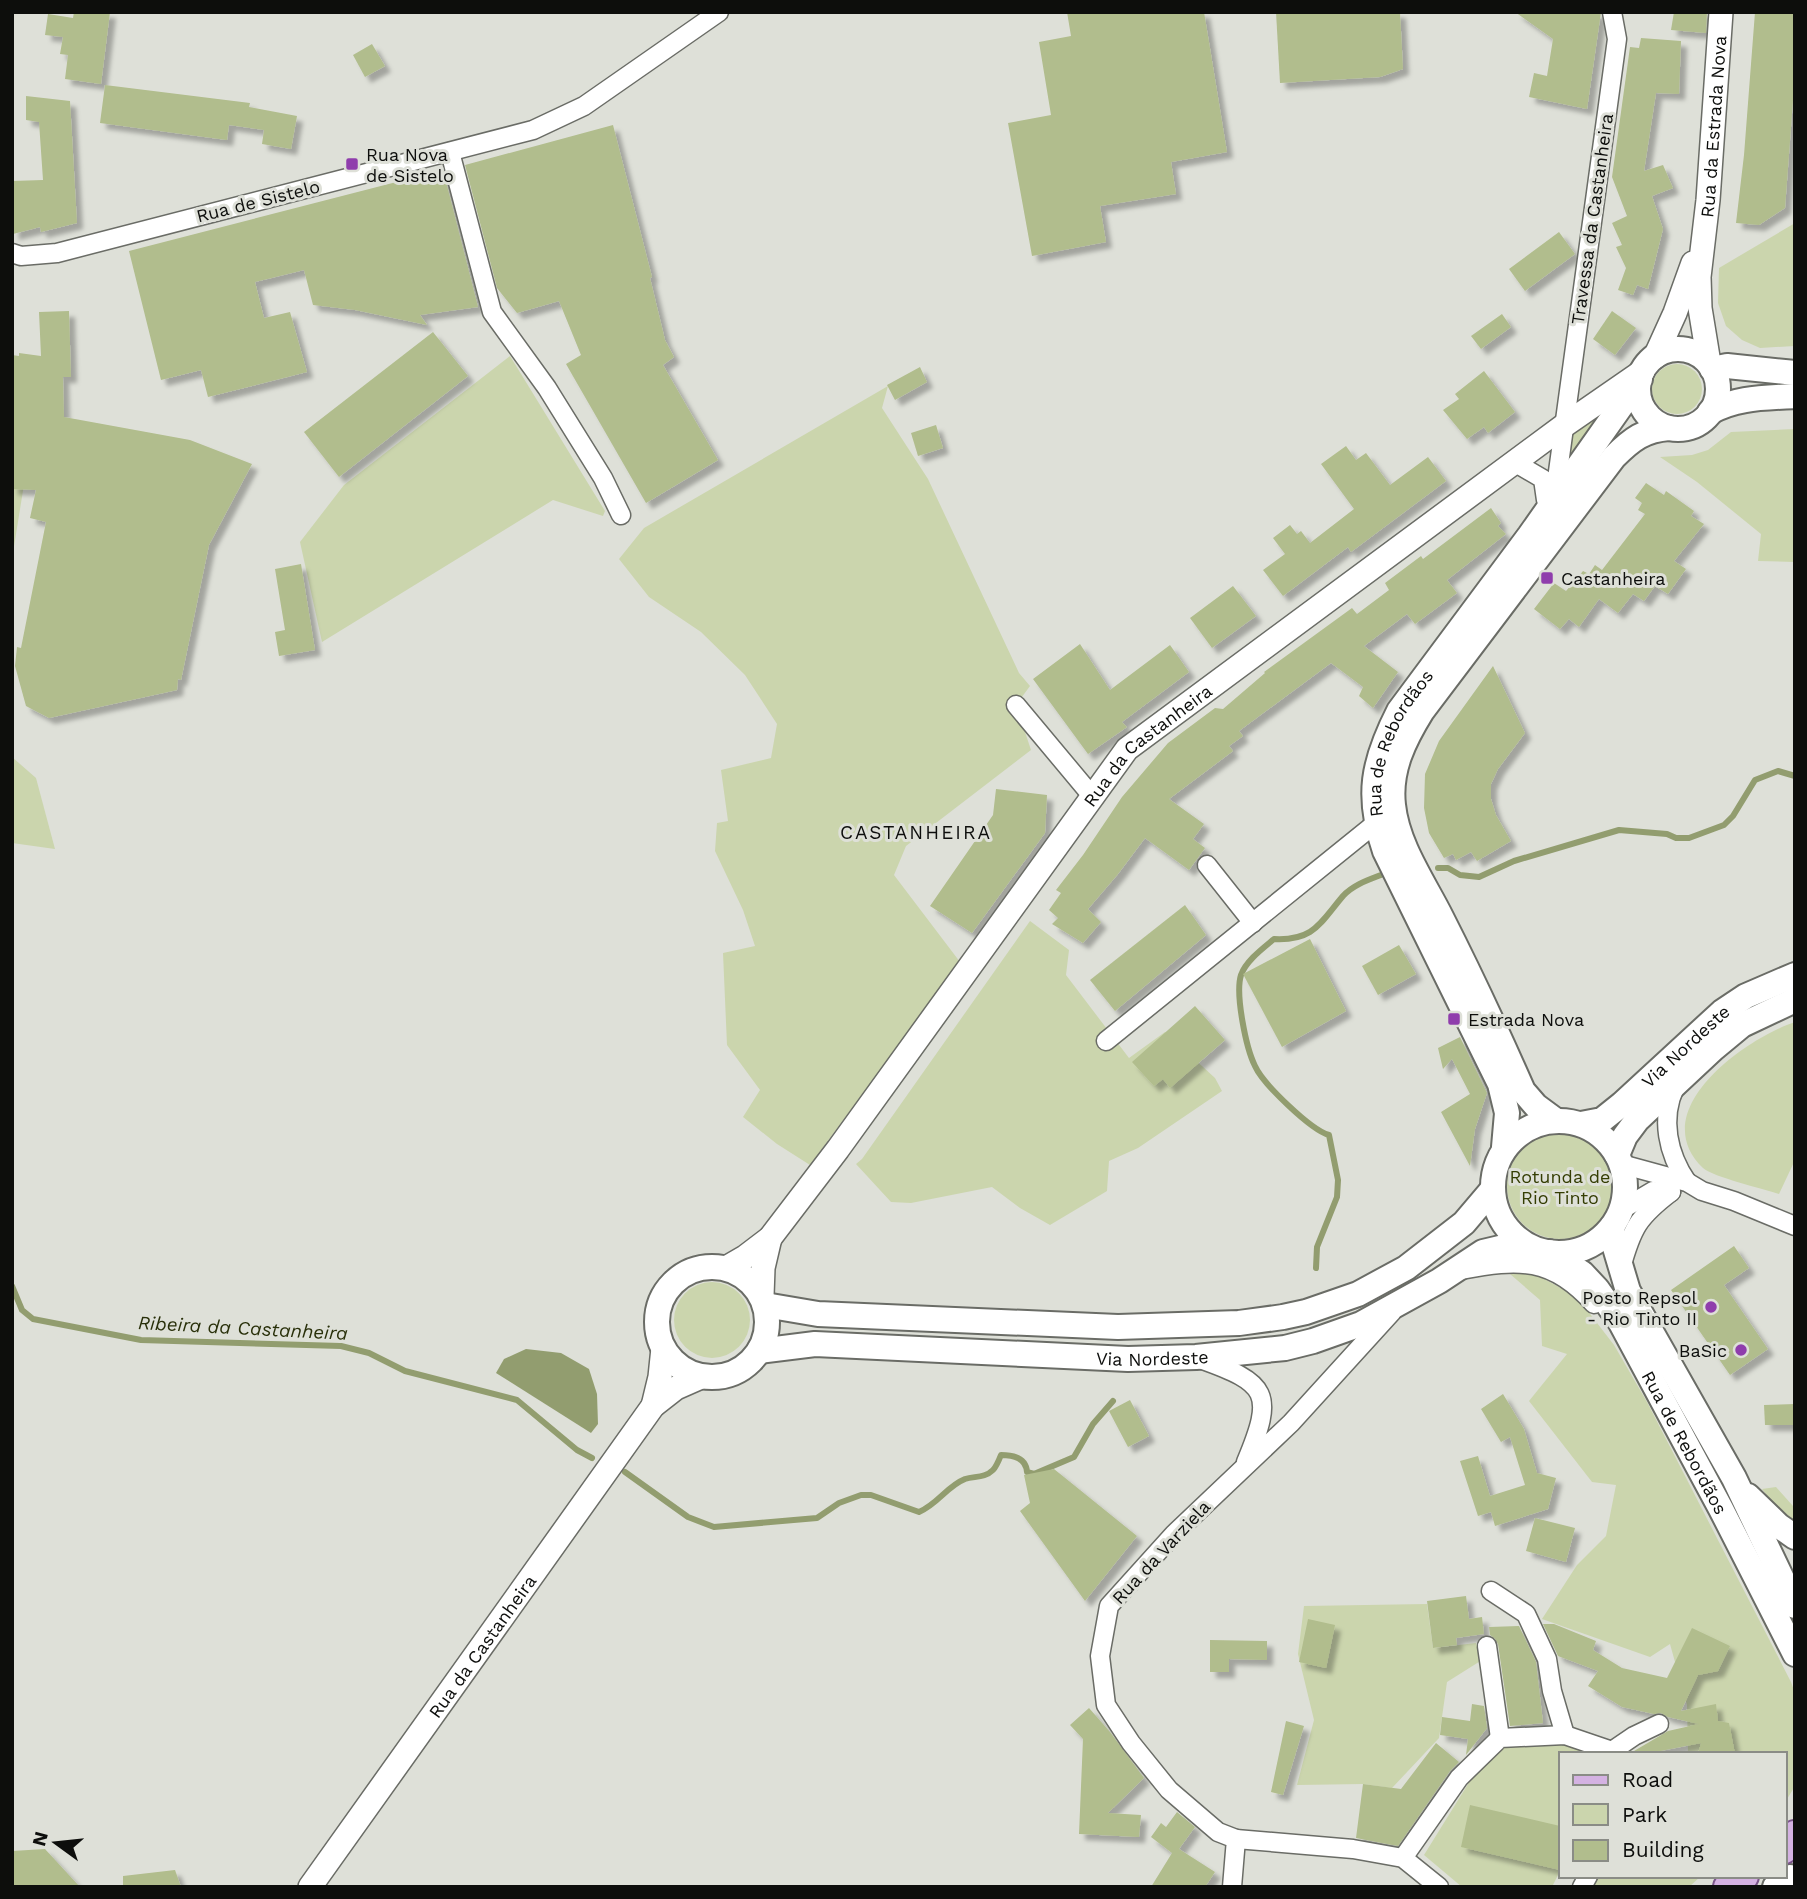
<svg xmlns="http://www.w3.org/2000/svg" width="1807" height="1899" font-family="'Work Sans',sans-serif">
	<style>
		.green { fill: #cbd5ad }
		.water { fill: #929d6f }
		.lines { fill: none; stroke-linecap: round; stroke-linejoin: round }
		.stream { stroke: #929d6f; stroke-width: 6 }
		.building { fill: #b1bd8d; filter: url(#shadow) }
		.minor-casing { stroke: #6a6c66; stroke-width: 21 }
		.tertiary-casing { stroke: #6a6c66; stroke-width: 26 }
		.secondary-casing { stroke: #6a6c66; stroke-width: 28 }
		.primary-casing { stroke: #7c578b; stroke-width: 32 }
		.minor { stroke: #fff; stroke-width: 18 }
		.tertiary { stroke: #fff; stroke-width: 23 }
		.secondary { stroke: #fff; stroke-width: 24 }
		.primary { stroke: #d4b2e2; stroke-width: 28 }
		.poi-dot { fill: #8f3dac; stroke: #dee0d8; stroke-width: 2.5 }
		.labels { text-anchor: middle; dominant-baseline: central; stroke-width: 6; stroke-linejoin: round; paint-order: stroke }
		.street-label { font-size: 18px; fill: #0d0e0c; stroke: #dee0d8 }
		.poi-label { font-size: 18px; fill: #0d0e0c; stroke: #dee0d8; text-anchor: start }
		.park-label { font-size: 18px; fill: #343d03; stroke: #dee0d8 }
		.neighbourhood-label { font-size: 19px; letter-spacing: 2px; fill: #0d0e0c; stroke: #dee0d8 }
		.water-label { font-size: 19px; font-style: italic; fill: #29300a; stroke: #dee0d8 }
	</style>
	<defs>
		<filter id="shadow"><feDropShadow dx="6" dy="6" stdDeviation="2" flood-color="#0004"/></filter>
	</defs>
	<rect width="100%" height="100%" fill="#dee0d8"/>
	<g class="green">
		<polygon points="1795,223 1795,346 1760,348 1742,340 1726,326 1718,303 1719,268"/>
		<polygon points="510,356 605,511 603,516 553,500 322,642 300,542 344,485"/>
		<circle cx="1677" cy="389" r="25"/>
		<polygon points="888,386 882,408 928,479 1019,673 1030,686 1016,705 1031,750 906,846 894,875 960,962 810,1165 777,1144 743,1117 760,1090 727,1045 723,953 755,946 743,910 715,851 717,823 728,821 721,770 771,758 777,724 745,675 701,632 649,597 619,559 644,528"/>
		<polygon points="1596,417 1596,419 1567,462 1565,439"/>
		<polygon points="1795,429 1795,562 1758,561 1761,534 1697,482 1660,457 1692,455 1708,450 1731,432"/>
		<polygon points="26,472 12,559 12,475"/>
		<polygon points="12,757 36,778 55,849 12,843"/>
		<polygon points="1030,921 1069,950 1066,975 1129,1058 1165,1032 1215,1078 1222,1091 1138,1148 1109,1161 1107,1191 1050,1225 1020,1208 992,1187 911,1203 891,1202 856,1164 862,1159"/>
		<path d="M1795,1022V1160L1779,1194C1764,1189 1713,1177 1703,1168C1644,1111 1744,1039 1795,1022Z"/>
		<circle cx="1560" cy="1186" r="53"/>
		<polygon points="1520,1272 1539,1276 1577,1297 1614,1345 1647,1402 1791,1682 1795,1693 1795,1786 1784,1804 1784,1754 1688,1754 1687,1705 1670,1644 1650,1657 1542,1619 1577,1565 1606,1536 1616,1485 1592,1482 1529,1401 1567,1354 1542,1346 1540,1300 1510,1274"/>
		<circle cx="712" cy="1320" r="38"/>
		<polygon points="1776,1487 1793,1506 1795,1505 1795,1524 1775,1506 1762,1489"/>
		<polygon points="1427,1604 1433,1648 1476,1643 1482,1660 1447,1682 1439,1738 1392,1788 1363,1784 1297,1785 1314,1720 1298,1654 1304,1606"/>
		<polygon points="1564,1744 1589,1754 1560,1754 1560,1871 1552,1887 1462,1887 1424,1855 1473,1776 1506,1746"/>
		<polygon points="1592,1876 1701,1876 1689,1887 1589,1887"/>
	</g>
	<polygon class="water" points="526,1349 561,1353 589,1369 597,1394 598,1424 591,1433 496,1373 504,1359"/>
	<g class="lines">
		<g class="stream">
			<polyline points="1438,868 1448,868 1460,875 1479,877 1514,861 1619,830 1667,834 1676,838 1689,838 1724,825 1733,816 1755,780 1778,771 1795,776"/>
			<path d="M1316,1268L1317,1247L1337,1197L1338,1180L1329,1135C1311,1130 1263,1084 1255,1066C1246,1048 1235,994 1241,975C1246,961 1262,949 1274,939C1314,941 1320,923 1343,896C1353,885 1368,880 1381,875"/>
			<polyline points="12,1286 22,1310 33,1319 141,1340 341,1346 369,1353 405,1371 517,1400 577,1450 592,1458"/>
			<path d="M625,1472L688,1517L714,1527L817,1518L839,1503L861,1495H871L919,1512C938,1504 947,1486 965,1479C975,1476 985,1478 993,1470C996,1467 999,1460 1001,1455C1014,1455 1026,1458 1027,1472L1034,1474L1074,1457L1093,1424L1113,1401"/>
		</g>
	</g>
	<g class="building">
		<polygon points="74,12 110,12 101,84 65,79 68,55 60,54 63,37 45,35 48,14 73,18"/>
		<polygon points="1067,12 1204,12 1227,152 1171,162 1176,194 1100,206 1106,242 1032,256 1008,123 1051,115 1039,42 1071,36"/>
		<polygon points="1276,12 1400,12 1403,69 1380,77 1280,83"/>
		<polygon points="1515,12 1601,12 1587,109 1529,97 1534,73 1547,76 1553,39"/>
		<polygon points="1674,12 1707,12 1706,33 1671,30"/>
		<polygon points="1755,12 1795,12 1795,73 1785,208 1759,225 1736,223 1744,155"/>
		<polygon points="1641,38 1681,41 1679,94 1656,93 1644,171 1663,165 1673,188 1652,196 1663,229 1648,289 1637,285 1633,295 1618,290 1626,268 1616,247 1622,245 1612,223 1627,216 1612,177 1630,47 1639,48"/>
		<polygon points="372,44 385,66 365,77 353,55"/>
		<polygon points="105,85 250,103 249,107 297,116 291,149 262,144 264,130 229,125 227,140 100,123"/>
		<polygon points="26,96 70,101 77,223 41,232 40,227 13,234 12,181 43,180 39,122 26,120"/>
		<polygon points="613,125 652,277 650,278 665,340 674,357 663,365 718,460 646,503 566,364 581,355 559,301 517,313 497,288 465,165"/>
		<polygon points="443,170 478,307 420,315 427,325 355,310 313,305 304,270 255,282 264,318 290,312 307,372 208,397 201,370 161,380 129,251"/>
		<polygon points="1559,232 1575,254 1525,291 1509,269"/>
		<polygon points="69,311 71,377 63,377 64,417 190,440 252,464 209,545 181,680 178,679 177,690 49,718 26,706 15,666 17,647 21,648 46,522 30,518 36,490 12,489 12,355 19,356 19,353 41,356 39,312"/>
		<polygon points="1612,311 1636,328 1615,355 1593,339"/>
		<polygon points="1502,314 1511,327 1481,349 1471,336"/>
		<polygon points="433,332 468,376 339,477 304,432"/>
		<polygon points="920,367 927,382 895,400 887,385"/>
		<polygon points="1484,371 1515,412 1488,433 1484,427 1467,439 1443,410 1459,399 1455,394"/>
		<polygon points="936,425 943,448 918,456 911,433"/>
		<polygon points="1346,446 1356,460 1366,453 1390,485 1428,457 1446,481 1351,552 1348,547 1283,596 1263,570 1285,554 1273,538 1290,525 1297,534 1301,531 1310,543 1354,509 1321,464"/>
		<polygon points="1646,483 1664,495 1666,491 1694,511 1691,516 1704,524 1674,561 1686,569 1668,594 1655,586 1644,601 1633,594 1618,613 1599,599 1579,627 1569,619 1560,629 1534,609 1554,583 1566,591 1583,571 1589,574 1595,565 1602,570 1645,514 1638,510 1642,503 1635,498"/>
		<polygon points="1491,508 1501,523 1498,526 1506,534 1447,580 1457,593 1415,624 1407,614 1364,646 1398,672 1373,708 1359,696 1363,687 1331,663 1239,731 1243,736 1229,746 1233,751 1169,799 1204,824 1193,839 1205,848 1189,870 1145,838 1118,874 1088,909 1101,922 1083,943 1052,924 1058,918 1049,910 1061,893 1056,890 1083,855 1122,797 1168,743 1215,708 1223,709 1265,673 1264,672 1352,608 1357,614 1389,590 1385,583 1421,556 1423,559"/>
		<polygon points="301,564 315,650 279,656 275,632 285,630 275,569"/>
		<polygon points="1233,586 1256,616 1212,648 1190,618"/>
		<polygon points="1080,644 1110,690 1170,645 1189,672 1122,722 1127,727 1088,754 1033,679"/>
		<polygon points="1493,666 1525,733 1498,769 1491,784 1491,799 1496,815 1511,841 1477,861 1471,852 1456,860 1453,854 1444,858 1429,833 1424,808 1425,774 1439,741"/>
		<polygon points="996,789 1047,795 1045,833 972,933 930,906 993,815"/>
		<polygon points="1185,905 1206,935 1115,1011 1090,980"/>
		<polygon points="1310,939 1346,1011 1282,1047 1243,974"/>
		<polygon points="1399,945 1416,974 1378,995 1362,966"/>
		<polygon points="1195,1006 1225,1040 1170,1088 1163,1079 1154,1086 1132,1062"/>
		<polygon points="1460,1037 1487,1093 1475,1129 1470,1166 1441,1112 1470,1094 1452,1059 1443,1069 1438,1048"/>
		<polygon points="1734,1246 1749,1268 1724,1285 1768,1349 1730,1375 1671,1290"/>
		<polygon points="1503,1394 1524,1429 1537,1473 1556,1478 1548,1509 1495,1526 1491,1512 1478,1516 1460,1461 1478,1456 1490,1496 1525,1485 1510,1437 1501,1442 1481,1409"/>
		<polygon points="1130,1400 1149,1436 1128,1447 1109,1411"/>
		<polygon points="1795,1404 1795,1425 1765,1425 1764,1405"/>
		<polygon points="1054,1469 1137,1536 1085,1601 1020,1511 1030,1503 1024,1475"/>
		<polygon points="1535,1518 1575,1528 1566,1562 1526,1551"/>
		<polygon points="1466,1596 1469,1619 1482,1617 1484,1634 1456,1638 1457,1645 1433,1648 1427,1601"/>
		<polygon points="1308,1619 1335,1625 1326,1668 1299,1662"/>
		<polygon points="1543,1624 1554,1624 1596,1641 1593,1650 1622,1668 1667,1678 1692,1628 1730,1646 1718,1671 1698,1675 1681,1711 1716,1704 1718,1721 1729,1723 1735,1754 1698,1754 1701,1743 1645,1754 1634,1751 1668,1731 1699,1724 1668,1717 1661,1713 1654,1714 1622,1707 1588,1686 1598,1671 1558,1656"/>
		<polygon points="1519,1626 1536,1662 1543,1723 1510,1726 1498,1644 1495,1639 1490,1635 1489,1627"/>
		<polygon points="1210,1640 1267,1641 1267,1660 1229,1659 1229,1672 1210,1672"/>
		<polygon points="1472,1704 1484,1706 1487,1728 1466,1755 1468,1739 1440,1735 1442,1717 1470,1721"/>
		<polygon points="1089,1708 1110,1732 1144,1778 1108,1813 1141,1815 1139,1837 1079,1834 1083,1739 1070,1725"/>
		<polygon points="1286,1721 1304,1726 1283,1795 1271,1792"/>
		<polygon points="1436,1743 1459,1762 1450,1771 1398,1846 1356,1838 1363,1784 1401,1789"/>
		<polygon points="1470,1805 1560,1826 1560,1870 1461,1847"/>
		<polygon points="1177,1812 1195,1827 1179,1849 1215,1872 1205,1887 1151,1887 1172,1853 1151,1837 1161,1823 1166,1827"/>
		<polygon points="45,1849 80,1887 12,1887 12,1851"/>
		<polygon points="175,1870 181,1887 123,1887 123,1876"/>
	</g>
	<g class="lines">
		<defs>
			<g id="minor">
				<polyline points="450,152 492,312 547,388 603,478 621,515"/>
				<polyline points="12,253 21,256 57,253 533,130 584,106 719,12"/>
				<polyline points="1514,462 1543,479 1546,500"/>
				<polyline points="1554,501 1617,39 1612,12"/>
				<polyline points="1016,705 1092,796"/>
				<polyline points="1207,865 1253,923"/>
				<polyline points="1106,1041 1376,823"/>
				<path d="M1675,1087C1660,1119 1668,1154 1687,1182"/>
				<polyline points="1621,1164 1687,1182 1702,1191 1734,1201 1795,1226"/>
				<polyline points="1621,1210 1653,1191 1671,1192"/>
				<path d="M1621,1268C1632,1228 1638,1217 1671,1192"/>
				<path d="M1461,1270C1519,1259 1552,1257 1594,1304"/>
				<path d="M1200,1359C1268,1383 1275,1393 1246,1462"/>
				<polyline points="1491,1591 1526,1614 1547,1659 1552,1691 1565,1735"/>
				<polyline points="1487,1646 1500,1738"/>
				<polyline points="1612,1751 1634,1736 1659,1724"/>
				<polyline points="1236,1839 1353,1849 1403,1858 1439,1887"/>
				<polyline points="1403,1858 1459,1778 1500,1738 1565,1735 1612,1751 1612,1754"/>
				<polyline points="1232,1887 1236,1839 1218,1832 1169,1790 1131,1743 1106,1705 1100,1656 1109,1606 1174,1534 1291,1423 1392,1312"/>
				<polyline points="1582,1887 1588,1876"/>
			</g>
			<g id="tertiary">
				<polyline points="1655,357 1675,313 1693,263"/>
				<path id="s1" d="M1709,363L1700,308L1699,277L1708,200L1721,12"/>
				<path id="s2" d="M726,1268L745,1257L770,1238L838,1149L1127,749L1562,427L1643,371"/>
				<polyline points="762,1296 763,1268 770,1238"/>
				<polyline points="653,1406 660,1377 663,1348"/>
				<path id="s3" d="M310,1887L653,1406L676,1388L701,1377"/>
			</g>
			<g id="secondary">
				<circle cx="1678" cy="389" r="40"/>
				<polyline points="1712,369 1727,366 1795,373"/>
				<path d="M1710,412C1737,397 1765,398 1795,396"/>
				<path d="M1555,1120L1536,1106L1523,1091C1497,1032 1470,974 1441,917C1424,883 1397,845 1393,805C1389,770 1404,740 1422,711L1614,457C1632,439 1644,430 1669,428"/>
				<circle cx="1559" cy="1187" r="66"/>
				<path id="s4" d="M1581,1124L1602,1120L1622,1104L1722,1012L1746,996L1795,975"/>
				<path id="s5" d="M1504,1147L1507,1113L1500,1084L1385,851C1366,796 1373,762 1399,711L1530,535L1640,379"/>
				<polyline points="1617,1155 1625,1136 1637,1120 1713,1049 1742,1025 1795,1000"/>
				<polyline points="1612,1227 1614,1244 1628,1291 1734,1478 1795,1606"/>
				<path id="s6" d="M1549,1252L1582,1273L1597,1289L1621,1323L1721,1509L1795,1654"/>
				<circle cx="712" cy="1322" r="55"/>
				<polyline points="765,1305 818,1314 1118,1327 1239,1323 1283,1317 1306,1312 1358,1294 1406,1268 1464,1223 1492,1190"/>
				<path id="s7" d="M759,1351L815,1344L1128,1359L1196,1357L1285,1348L1313,1341L1361,1324L1439,1281L1483,1252L1521,1243"/>
				<polyline points="1748,1496 1779,1526 1795,1537"/>
				<polyline points="1775,1887 1790,1877"/>
			</g>
			<g id="primary">
				<polyline points="1784,1849 1795,1835"/>
				<polyline points="1728,1887 1744,1876"/>
			</g>
		</defs>
		<use href="#minor" class="minor-casing"/>
		<use href="#tertiary" class="tertiary-casing"/>
		<use href="#secondary" class="secondary-casing"/>
		<use href="#primary" class="primary-casing"/>
		<use href="#minor" class="minor"/>
		<use href="#tertiary" class="tertiary"/>
		<use href="#secondary" class="secondary"/>
		<use href="#primary" class="primary"/>
	</g>
	<g class="poi-dot">
		<rect x="345" y="157" width="14" height="14" rx="3.5"/>
		<rect x="1540" y="571" width="14" height="14" rx="3.5"/>
		<rect x="1447" y="1012" width="14" height="14" rx="3.5"/>
		<circle cx="1711" cy="1307" r="7"/>
		<circle cx="1741" cy="1350" r="7"/>
	</g>
	<g class="labels">
		<g class="street-label">
			<text stroke="none"><textPath href="#s1" startOffset="238">Rua da Estrada Nova</textPath></text>
			<text transform="translate(258 201) rotate(-14)">Rua de Sistelo</text>
			<text transform="translate(1592 219) rotate(-82)">Travessa da Castanheira</text>
			<text stroke="none"><textPath href="#s5" startOffset="439">Rua de Rebordãos</textPath></text>
			<text stroke="none"><textPath href="#s2" startOffset="676">Rua da Castanheira</textPath></text>
			<text stroke="none"><textPath href="#s4" startOffset="133">Via Nordeste</textPath></text>
			<text stroke="none"><textPath href="#s7" startOffset="394">Via Nordeste</textPath></text>
			<text stroke="none"><textPath href="#s6" startOffset="238">Rua de Rebordãos</textPath></text>
			<text transform="translate(1161 1552) rotate(-47)">Rua da Varziela</text>
			<text stroke="none"><textPath href="#s3" startOffset="296">Rua da Castanheira</textPath></text>
		</g>
		<g class="poi-label">
			<text x="366" y="154">Rua Nova<tspan x="366" dy="21">de Sistelo</tspan></text>
			<text x="1561" y="578">Castanheira</text>
			<text x="1468" y="1019">Estrada Nova</text>
			<text x="1697" y="1297" text-anchor="end">Posto Repsol<tspan x="1697" dy="21">- Rio Tinto II</tspan></text>
			<text x="1727" y="1350" text-anchor="end">BaSic</text>
		</g>
		<g class="park-label">
			<text x="1560" y="1176">Rotunda de<tspan x="1560" dy="21">Rio Tinto</tspan></text>
		</g>
		<g class="neighbourhood-label">
			<text x="916" y="832">CASTANHEIRA</text>
		</g>
		<g class="water-label">
			<text transform="translate(243 1328) rotate(3)">Ribeira da Castanheira</text>
		</g>
	</g>
	<rect width="1807" height="1899" fill="none" stroke="#0d0e0c" stroke-width="28"/>
	<rect x="1559" y="1752" width="228" height="126" fill="#dee0d8" stroke="#8a8c86" stroke-width="2"/>
	<rect x="1573" y="1775" width="35" height="10" fill="#d4b2e2" stroke="#8a8c86" stroke-width="2"/>
	<text x="1622" y="1787" font-size="21" fill="#0d0e0c">Road</text>
	<rect x="1573" y="1804" width="35" height="21" fill="#cbd5ad" stroke="#8a8c86" stroke-width="2"/>
	<text x="1622" y="1822" font-size="21" fill="#0d0e0c">Park</text>
	<rect x="1573" y="1840" width="35" height="21" fill="#b1bd8d" stroke="#8a8c86" stroke-width="2"/>
	<text x="1622" y="1857" font-size="21" fill="#0d0e0c">Building</text>
	<g transform="translate(56 1843) rotate(285)" stroke="#dee0d8" stroke-width="5" paint-order="stroke">
	<path d="M0-5L12 26L0 18L-12 26Z" fill="#0d0e0c"/>
	<text y="-10" font-size="19" font-weight="bold" text-anchor="middle" fill="#0d0e0c">N</text>
	</g>
</svg>
